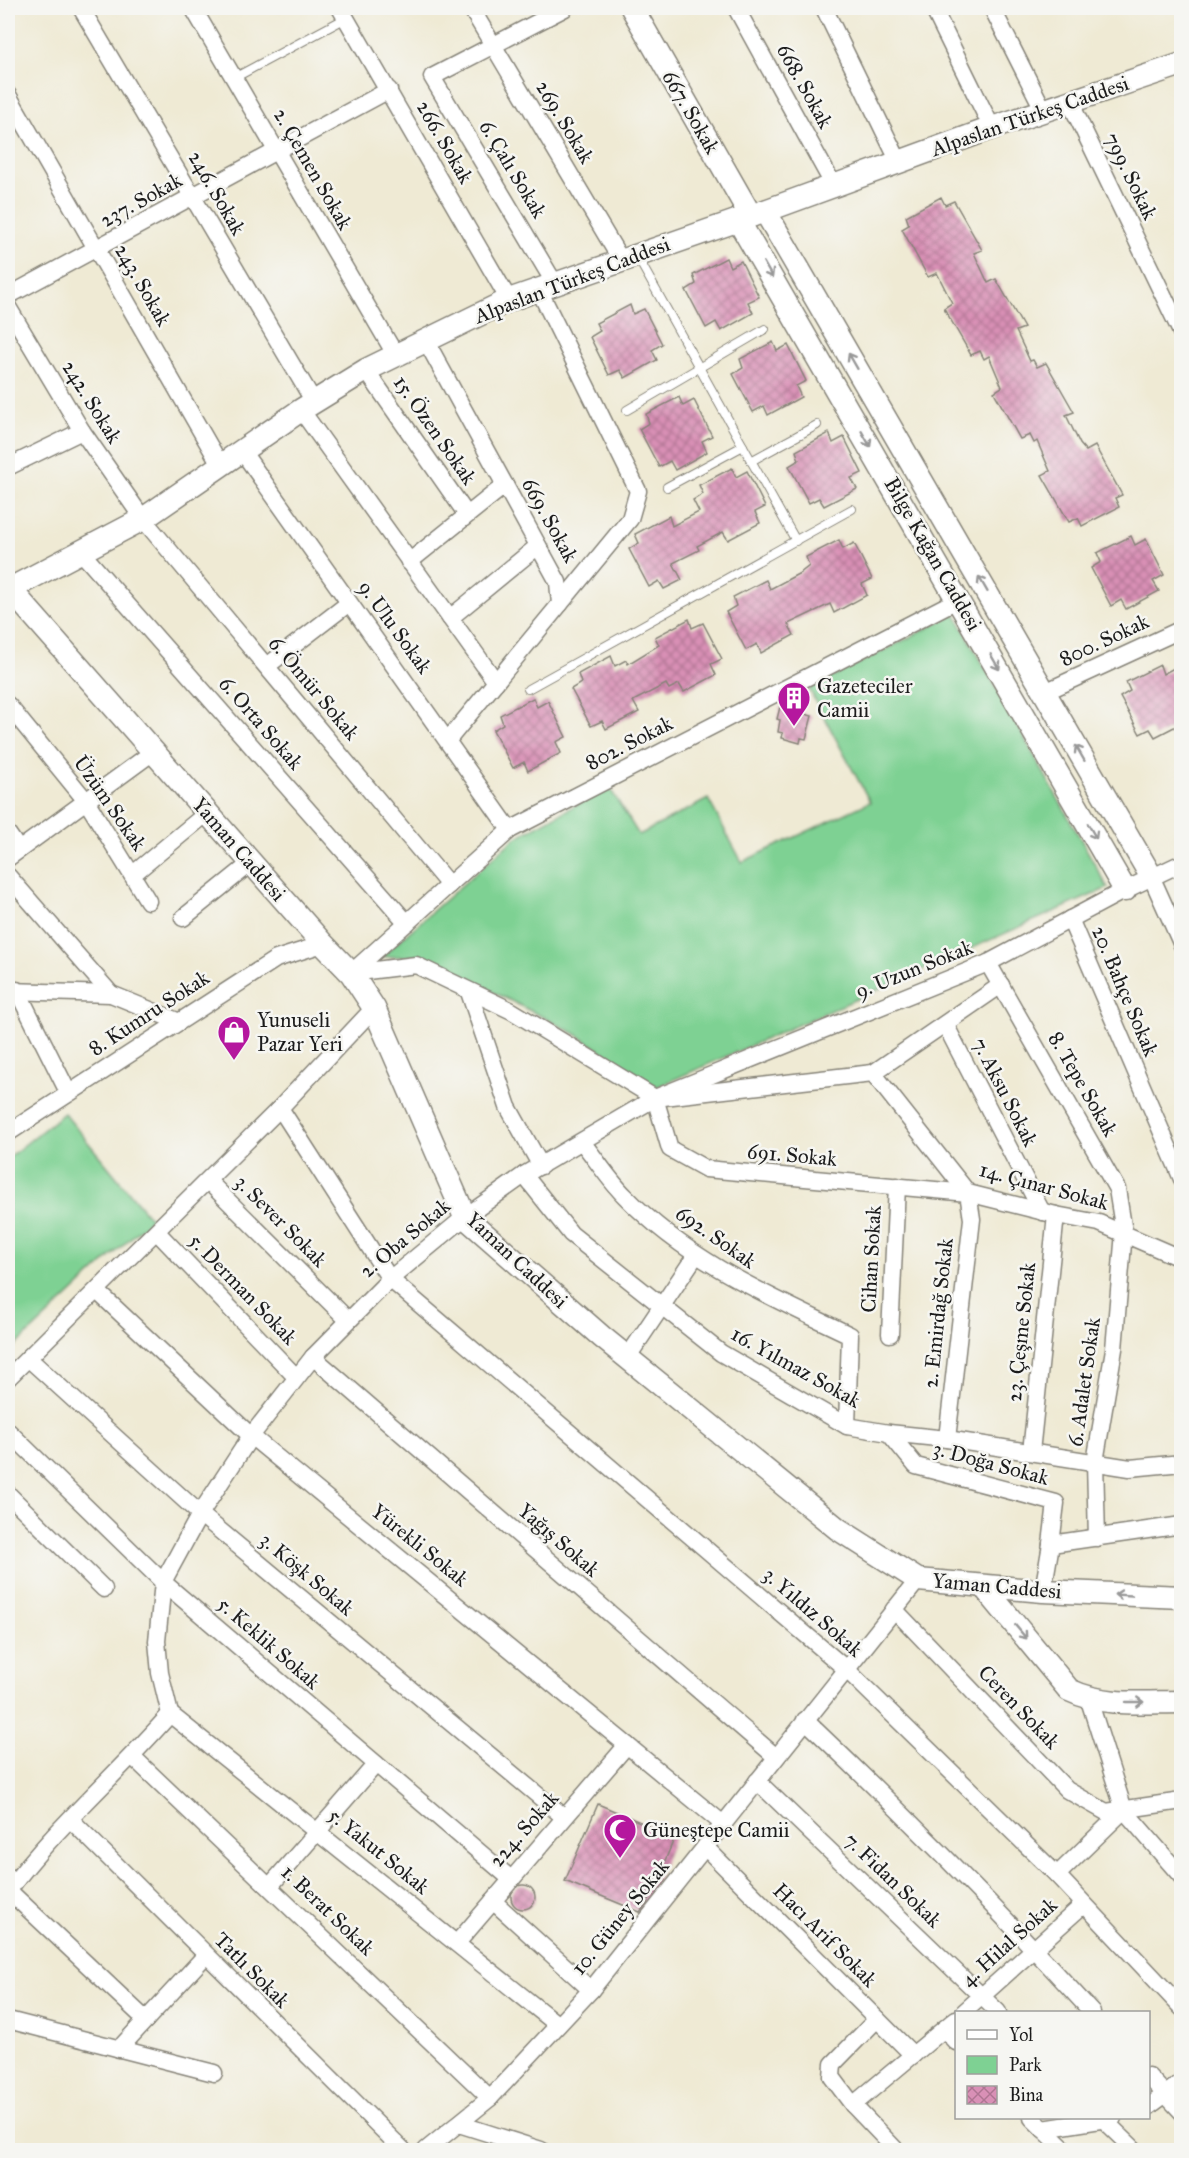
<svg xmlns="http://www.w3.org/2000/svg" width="1189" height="2158" font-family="'IM FELL Great Primer',serif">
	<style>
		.green { fill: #7ed193; stroke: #4d7658; stroke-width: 1.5 }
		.building { fill: url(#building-cross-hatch) }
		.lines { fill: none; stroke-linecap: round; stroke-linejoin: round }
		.lane-casing { stroke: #868378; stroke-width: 10 }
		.street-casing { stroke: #868378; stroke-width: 19 }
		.secondary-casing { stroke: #868378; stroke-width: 25 }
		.lane { stroke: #fff; stroke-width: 8 }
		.street { stroke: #fff; stroke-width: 16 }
		.secondary { stroke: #fff; stroke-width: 22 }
		.oneway { stroke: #999 }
		.labels { text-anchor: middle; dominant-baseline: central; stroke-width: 5; stroke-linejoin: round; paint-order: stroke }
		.street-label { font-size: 21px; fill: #1c1c1c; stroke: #f6f6f2 }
		.poi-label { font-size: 21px; fill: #1c1c1c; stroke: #f6f6f2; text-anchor: start }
	</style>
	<defs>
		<pattern id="building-cross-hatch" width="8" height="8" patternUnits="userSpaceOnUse" patternTransform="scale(1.5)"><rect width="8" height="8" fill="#d990b6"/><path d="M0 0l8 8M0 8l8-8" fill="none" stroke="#af7593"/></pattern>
	</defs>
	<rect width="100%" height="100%" fill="#f6f6f2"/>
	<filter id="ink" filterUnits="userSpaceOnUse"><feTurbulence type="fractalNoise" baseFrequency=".0167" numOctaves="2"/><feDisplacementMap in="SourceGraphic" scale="12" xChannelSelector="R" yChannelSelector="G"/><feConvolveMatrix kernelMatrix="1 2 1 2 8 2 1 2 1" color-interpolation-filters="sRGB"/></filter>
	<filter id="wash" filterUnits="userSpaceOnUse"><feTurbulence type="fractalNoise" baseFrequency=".008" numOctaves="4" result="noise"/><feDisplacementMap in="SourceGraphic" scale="24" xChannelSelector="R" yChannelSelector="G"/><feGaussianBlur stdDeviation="1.35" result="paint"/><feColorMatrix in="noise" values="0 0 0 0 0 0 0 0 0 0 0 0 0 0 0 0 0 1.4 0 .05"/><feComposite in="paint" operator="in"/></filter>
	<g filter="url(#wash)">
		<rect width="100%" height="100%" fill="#efead4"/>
		<g class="green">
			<polygon points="955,614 1108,888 657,1087 574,1033 422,956 381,957 515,838 609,787 639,835 708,799 742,862 870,802 809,689"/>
			<polygon points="64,1113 151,1219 8,1353 8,1158"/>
		</g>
		<g id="blocks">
			<g class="building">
				<polygon points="941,197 945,205 954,201 982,250 974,253 988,283 996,279 1024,328 1016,331 1030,361 1033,360 1037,367 1046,363 1074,412 1066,415 1080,444 1086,451 1095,446 1122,495 1115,498 1119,507 1082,526 1078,518 1069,522 1042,475 1050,471 1037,441 1034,443 1030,435 1020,439 994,392 1002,387 989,356 984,359 980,351 971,355 944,308 952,303 937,273 928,277 902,229 909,225 906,216"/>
				<polygon points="726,258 730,267 741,261 759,297 748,302 753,313 721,331 716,322 706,328 686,290 696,284 693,275"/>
				<polygon points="630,305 633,314 644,309 662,344 652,350 657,360 625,378 620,370 609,375 590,337 600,331 596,323"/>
				<polygon points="773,342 777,351 788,345 806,381 796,386 801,397 768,415 764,406 753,412 733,374 743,368 740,359"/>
				<polygon points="679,397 683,406 694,400 712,436 702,441 707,452 675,470 670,461 659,467 639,429 649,423 646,414"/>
				<polygon points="829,433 833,443 844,437 862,473 851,478 857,489 824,506 819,498 809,503 789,466 799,460 796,451"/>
				<polygon points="732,468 736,477 747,471 765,507 755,512 760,523 728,540 723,532 697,546 699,550 673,563 682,580 664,589 659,581 649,587 629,549 639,543 635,534 669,516 672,526 699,512 693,500 703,494 699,485"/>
				<polygon points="1131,536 1135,545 1146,539 1164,575 1153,581 1159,591 1126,609 1121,600 1111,606 1091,568 1101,562 1097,553"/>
				<polygon points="839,540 843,549 854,543 872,579 862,584 867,595 834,613 830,604 788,624 794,635 761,653 757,644 746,650 726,612 736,606 733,597 766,580 770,589 800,573 809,566 806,557"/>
				<polygon points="689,619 692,628 703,623 722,659 711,664 716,675 684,692 679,684 669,689 666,684 633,701 639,712 606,729 602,721 591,726 571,689 581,683 578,674 611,656 615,666 626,660 628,664 659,645 655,637"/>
				<polygon points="1160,665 1163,674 1174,668 1182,682 1182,723 1155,737 1150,729 1140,734 1120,697 1130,691 1126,682"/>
				<polygon points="533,698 537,707 548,701 566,737 556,742 561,753 528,771 524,762 513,768 493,730 503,724 500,715"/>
				<polygon points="780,707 812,716 806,739 801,738 800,743 782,738 783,733 778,732 780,720 777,719"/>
				<polygon points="598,1804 675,1837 647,1903 640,1912 565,1881"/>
				<circle cx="523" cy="1897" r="12"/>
			</g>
		</g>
	</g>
	<g filter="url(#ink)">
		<use href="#blocks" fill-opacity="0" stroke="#868378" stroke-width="1.5"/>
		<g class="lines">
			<defs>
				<g id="lane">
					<polyline points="234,78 346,18"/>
					<polyline points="638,258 796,541"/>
					<polyline points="627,410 765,329"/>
					<polyline points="751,461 817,425"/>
					<polyline points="667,487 743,446"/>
					<polyline points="528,689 852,509"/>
				</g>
				<g id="street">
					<polyline points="81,8 314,402"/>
					<polyline points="193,8 395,354"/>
					<polyline points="340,8 509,300"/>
					<polyline points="471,8 621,260"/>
					<polyline points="736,8 834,186"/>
					<polyline points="824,8 899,162"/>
					<polyline points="933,8 992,128"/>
					<polyline points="992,8 1044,111"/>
					<polyline points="8,95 221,466"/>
					<polyline points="1070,102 1182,334"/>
					<polyline points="555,284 432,77 565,8"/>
					<polyline points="539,290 638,491 630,519 560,604"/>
					<polyline points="8,296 389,90"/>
					<polyline points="8,307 82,431 143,519 449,885"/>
					<polyline points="425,339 558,582 560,604 448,740"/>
					<polyline points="366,370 467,515"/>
					<polyline points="301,410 496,682"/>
					<polyline points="242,451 510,830"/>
					<polyline points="8,467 82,431"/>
					<polyline points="81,552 407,923"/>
					<polyline points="409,562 505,485"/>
					<polyline points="450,618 538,546"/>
					<polyline points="267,666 349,603"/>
					<polyline points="1045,692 1182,629"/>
					<polyline points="8,705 87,802 148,901"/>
					<polyline points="8,834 19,850"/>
					<polyline points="8,858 153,752"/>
					<polyline points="132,875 207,813"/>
					<polyline points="8,876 111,994"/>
					<polyline points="1151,876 1182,945"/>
					<polyline points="183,918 251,863"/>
					<polyline points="1070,919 1182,1179"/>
					<polyline points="988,963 1117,1189 1124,1232 1114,1349 1095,1462 1097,1538"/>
					<polyline points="351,973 510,830 959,599"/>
					<polyline points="351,973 416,965 512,1011 655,1098 873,1073 1001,985"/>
					<polyline points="17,990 68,1092"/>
					<polyline points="8,991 111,994 177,1021"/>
					<polyline points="469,992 508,1107 541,1166"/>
					<polyline points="945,1024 1042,1212"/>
					<polyline points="873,1073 968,1193 1056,1215 1099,1223 1182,1259"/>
					<polyline points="655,1098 670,1149 706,1169 968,1193 972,1219 947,1439"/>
					<polyline points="280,1108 390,1279 846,1669 1057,1875 1182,2008"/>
					<polyline points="8,1133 276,959 323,944"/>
					<path d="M582,1142C596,1159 609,1180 625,1196C689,1262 769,1296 850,1335L847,1426"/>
					<polyline points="524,1175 571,1234 721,1353 847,1426 889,1433 947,1439 1130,1468 1182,1463"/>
					<polyline points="208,1181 347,1319"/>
					<polyline points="157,1232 296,1377"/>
					<polyline points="97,1291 251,1436 723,1824"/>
					<polyline points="890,1334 897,1186"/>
					<polyline points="313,1357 776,1757"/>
					<polyline points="28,1358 200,1514 564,1817"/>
					<polyline points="627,1358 696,1255"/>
					<polyline points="8,1378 280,1108 374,1008"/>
					<polyline points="8,1431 163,1582 511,1879"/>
					<polyline points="889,1433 916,1466 1056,1503 1051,1544"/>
					<polyline points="1031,1452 1056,1215"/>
					<polyline points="8,1494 104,1589"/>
					<polyline points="1043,1591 1051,1544 1182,1525"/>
					<polyline points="894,1609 1067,1790 1106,1812 1182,1801"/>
					<polyline points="1089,1700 1124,1810 1182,1877"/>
					<polyline points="170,1714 558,2025"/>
					<path d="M805,1720C904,1814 1000,1911 1092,2012"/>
					<polyline points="133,1757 490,2098"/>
					<polyline points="757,1781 998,2012"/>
					<polyline points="71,1820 403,2150"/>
					<polyline points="705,1847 913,2055"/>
					<polyline points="1057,1875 1124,1810"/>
					<polyline points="270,1886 376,1764"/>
					<polyline points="8,1890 146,2020"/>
					<path d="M8,1891C55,1827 118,1774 170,1714L160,1673L157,1641L163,1582L200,1514L251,1436L313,1357L390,1279L465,1217L524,1175L655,1098L988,963L1125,890L1182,863"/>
					<polyline points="493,1901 591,1990"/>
					<polyline points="457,1943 627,1745"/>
					<polyline points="964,2012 1083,1905"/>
					<polyline points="877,2019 833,2064 832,2077 853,2105 896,2150"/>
					<polyline points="8,2020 214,2073"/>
					<polyline points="944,2029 956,2042"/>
					<polyline points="119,2049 205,1956"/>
					<polyline points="1148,2076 1182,2112"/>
					<polyline points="853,2105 956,2019"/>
					<polyline points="1148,2107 1182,2082"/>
					<polyline points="1032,2118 1065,2150"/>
					<polyline points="1102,2118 1135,2150"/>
					<polyline points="459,2124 541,2150"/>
					<polyline points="1043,2129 1113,2118"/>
					<polyline points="426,2150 490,2098 591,1990 918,1580"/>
				</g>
				<g id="secondary">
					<polyline points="632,8 751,216"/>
					<polyline points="765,211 1151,876"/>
					<polyline points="738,220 1125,890"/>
					<polyline points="10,589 323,944 351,973 374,1008 465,1217 602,1337 838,1529 918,1580 1043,1591 1182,1597"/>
					<polyline points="8,590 143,519 301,410 366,370 509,300 765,211 992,128 1182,64"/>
					<path d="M984,1587L1069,1690C1105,1707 1142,1702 1182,1702"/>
				</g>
			</defs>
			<use href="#lane" class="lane-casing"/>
			<use href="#street" class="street-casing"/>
			<use href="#secondary" class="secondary-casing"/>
			<use href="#lane" class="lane"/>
			<use href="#street" class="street"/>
			<use href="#secondary" class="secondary"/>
		</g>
		<defs><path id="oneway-shaft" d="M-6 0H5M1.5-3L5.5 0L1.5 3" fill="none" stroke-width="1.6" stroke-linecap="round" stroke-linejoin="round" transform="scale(1.5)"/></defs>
		<g class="oneway">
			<use href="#oneway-shaft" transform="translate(768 270) rotate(60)"/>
			<use href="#oneway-shaft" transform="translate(853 361) rotate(-120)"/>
			<use href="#oneway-shaft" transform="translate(866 439) rotate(60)"/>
			<use href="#oneway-shaft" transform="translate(983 584) rotate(-120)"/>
			<use href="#oneway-shaft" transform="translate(995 662) rotate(60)"/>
			<use href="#oneway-shaft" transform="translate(1080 753) rotate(-120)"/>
			<use href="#oneway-shaft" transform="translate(1092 831) rotate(60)"/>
			<use href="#oneway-shaft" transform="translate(1123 1595) rotate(-177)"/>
			<use href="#oneway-shaft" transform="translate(1021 1632) rotate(50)"/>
			<use href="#oneway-shaft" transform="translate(1135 1702)"/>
		</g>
	</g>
	<defs>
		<symbol id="building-pin" viewBox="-11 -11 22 30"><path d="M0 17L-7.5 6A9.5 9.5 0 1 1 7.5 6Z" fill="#b5179e" stroke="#f6f6f2"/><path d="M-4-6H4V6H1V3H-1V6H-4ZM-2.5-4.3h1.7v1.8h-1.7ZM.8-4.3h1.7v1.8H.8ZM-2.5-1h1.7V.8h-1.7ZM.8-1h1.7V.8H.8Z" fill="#fff"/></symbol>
		<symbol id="shop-pin" viewBox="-11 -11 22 30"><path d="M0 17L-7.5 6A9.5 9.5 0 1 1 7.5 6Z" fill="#b5179e" stroke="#f6f6f2"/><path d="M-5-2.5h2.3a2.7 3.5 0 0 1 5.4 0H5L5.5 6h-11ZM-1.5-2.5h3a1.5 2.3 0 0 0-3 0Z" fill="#fff"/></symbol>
		<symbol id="mosque-pin" viewBox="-11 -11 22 30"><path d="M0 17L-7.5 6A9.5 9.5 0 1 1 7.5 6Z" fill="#b5179e" stroke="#f6f6f2"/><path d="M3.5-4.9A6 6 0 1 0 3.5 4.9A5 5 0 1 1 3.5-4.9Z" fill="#fff"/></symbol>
	</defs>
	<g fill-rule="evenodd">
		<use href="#building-pin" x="775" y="679" width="38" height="52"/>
		<use href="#shop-pin" x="215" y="1013" width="38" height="52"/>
		<use href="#mosque-pin" x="601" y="1811" width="38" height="52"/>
	</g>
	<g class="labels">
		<g class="street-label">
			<text transform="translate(805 86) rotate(61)">668. Sokak</text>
			<text transform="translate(691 112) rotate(60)">667. Sokak</text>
			<text transform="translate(1030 116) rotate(-19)">Alpaslan Türkeş Caddesi</text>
			<text transform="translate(565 122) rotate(59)">269. Sokak</text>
			<text transform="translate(445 142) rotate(60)">266. Sokak</text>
			<text transform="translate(313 169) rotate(60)">2. Çemen Sokak</text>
			<text transform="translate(513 169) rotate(59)">6. Çalı Sokak</text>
			<text transform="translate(1131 176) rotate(64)">799. Sokak</text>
			<text transform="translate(217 193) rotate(60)">246. Sokak</text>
			<text transform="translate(141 200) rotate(-29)">237. Sokak</text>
			<text transform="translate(572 280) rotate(-21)">Alpaslan Türkeş Caddesi</text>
			<text transform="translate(143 285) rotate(60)">243. Sokak</text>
			<text transform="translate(92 402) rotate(58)">242. Sokak</text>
			<text transform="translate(435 430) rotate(55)">15. Özen Sokak</text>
			<text transform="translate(550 520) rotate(61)">669. Sokak</text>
			<text transform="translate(933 554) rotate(60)">Bilge Kağan Caddesi</text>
			<text transform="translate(395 627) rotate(54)">9. Ulu Sokak</text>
			<text transform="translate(1104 640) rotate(-25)">800. Sokak</text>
			<text transform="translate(314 688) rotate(50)">6. Ömür Sokak</text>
			<text transform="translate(261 723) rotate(49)">6. Orta Sokak</text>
			<text transform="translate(629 743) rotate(-27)">802. Sokak</text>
			<text transform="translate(110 803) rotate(55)">Üzüm Sokak</text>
			<text transform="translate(239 849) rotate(49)">Yaman Caddesi</text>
			<text transform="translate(914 969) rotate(-22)">9. Uzun Sokak</text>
			<text transform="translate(1125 991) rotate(67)">20. Bahçe Sokak</text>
			<text transform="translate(149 1013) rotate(-33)">8. Kumru Sokak</text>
			<text transform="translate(1083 1084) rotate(60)">8. Tepe Sokak</text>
			<text transform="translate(1005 1092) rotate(63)">7. Aksu Sokak</text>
			<text transform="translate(792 1155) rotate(5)">691. Sokak</text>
			<text transform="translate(1044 1186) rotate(15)">14. Çınar Sokak</text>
			<text transform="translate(281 1221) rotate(45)">3. Sever Sokak</text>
			<text transform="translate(716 1237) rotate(35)">692. Sokak</text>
			<text transform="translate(405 1238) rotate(-40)">2. Oba Sokak</text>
			<text transform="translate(871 1259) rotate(-87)">Cihan Sokak</text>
			<text transform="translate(517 1260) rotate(43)">Yaman Caddesi</text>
			<text transform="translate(243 1289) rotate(46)">5. Derman Sokak</text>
			<text transform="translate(938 1313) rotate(-84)">2. Emirdağ Sokak</text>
			<text transform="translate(1021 1332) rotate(-84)">23. Çeşme Sokak</text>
			<text transform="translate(796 1367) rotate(29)">16. Yılmaz Sokak</text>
			<text transform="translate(1084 1382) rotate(-82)">6. Adalet Sokak</text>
			<text transform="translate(991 1463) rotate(15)">3. Doğa Sokak</text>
			<text transform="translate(559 1540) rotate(41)">Yağış Sokak</text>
			<text transform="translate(420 1545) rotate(39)">Yürekli Sokak</text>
			<text transform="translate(307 1574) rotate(40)">3. Köşk Sokak</text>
			<text transform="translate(997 1586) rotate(5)">Yaman Caddesi</text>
			<text transform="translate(813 1612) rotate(41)">3. Yıldız Sokak</text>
			<text transform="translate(269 1643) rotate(41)">5. Keklik Sokak</text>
			<text transform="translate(1019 1707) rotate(46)">Ceren Sokak</text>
			<text transform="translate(524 1829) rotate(-49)">224. Sokak</text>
			<text transform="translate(379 1851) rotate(39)">5. Yakut Sokak</text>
			<text transform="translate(893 1880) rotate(44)">7. Fidan Sokak</text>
			<text transform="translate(328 1910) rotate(44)">1. Berat Sokak</text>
			<text transform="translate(620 1917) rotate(-51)">10. Güney Sokak</text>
			<text transform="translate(825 1935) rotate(45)">Hacı Arif Sokak</text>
			<text transform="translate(1009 1942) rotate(-42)">4. Hilal Sokak</text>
			<text transform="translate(252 1970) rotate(45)">Tatlı Sokak</text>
		</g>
		<g class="poi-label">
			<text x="817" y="686">Gazeteciler<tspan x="817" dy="24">Camii</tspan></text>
			<text x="257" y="1020">Yunuseli<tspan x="257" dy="24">Pazar Yeri</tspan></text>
			<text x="643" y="1830">Güneştepe Camii</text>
		</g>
	</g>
	<rect width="1189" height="2158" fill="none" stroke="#f6f6f2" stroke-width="30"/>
	<rect x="955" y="2011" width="195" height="108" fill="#f6f6f2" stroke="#9f9f9c" stroke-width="1.5"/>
	<rect x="967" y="2030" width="30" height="9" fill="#ffffff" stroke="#9f9f9c" stroke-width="1.5"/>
	<text x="1009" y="2041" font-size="18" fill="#1c1c1c">Yol</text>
	<rect x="967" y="2056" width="30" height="18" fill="#7ed193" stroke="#9f9f9c" stroke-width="1.5"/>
	<text x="1009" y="2071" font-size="18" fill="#1c1c1c">Park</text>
	<rect x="967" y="2086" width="30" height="18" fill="url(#building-cross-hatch)" stroke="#9f9f9c" stroke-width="1.5"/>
	<text x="1009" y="2101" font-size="18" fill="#1c1c1c">Bina</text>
</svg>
